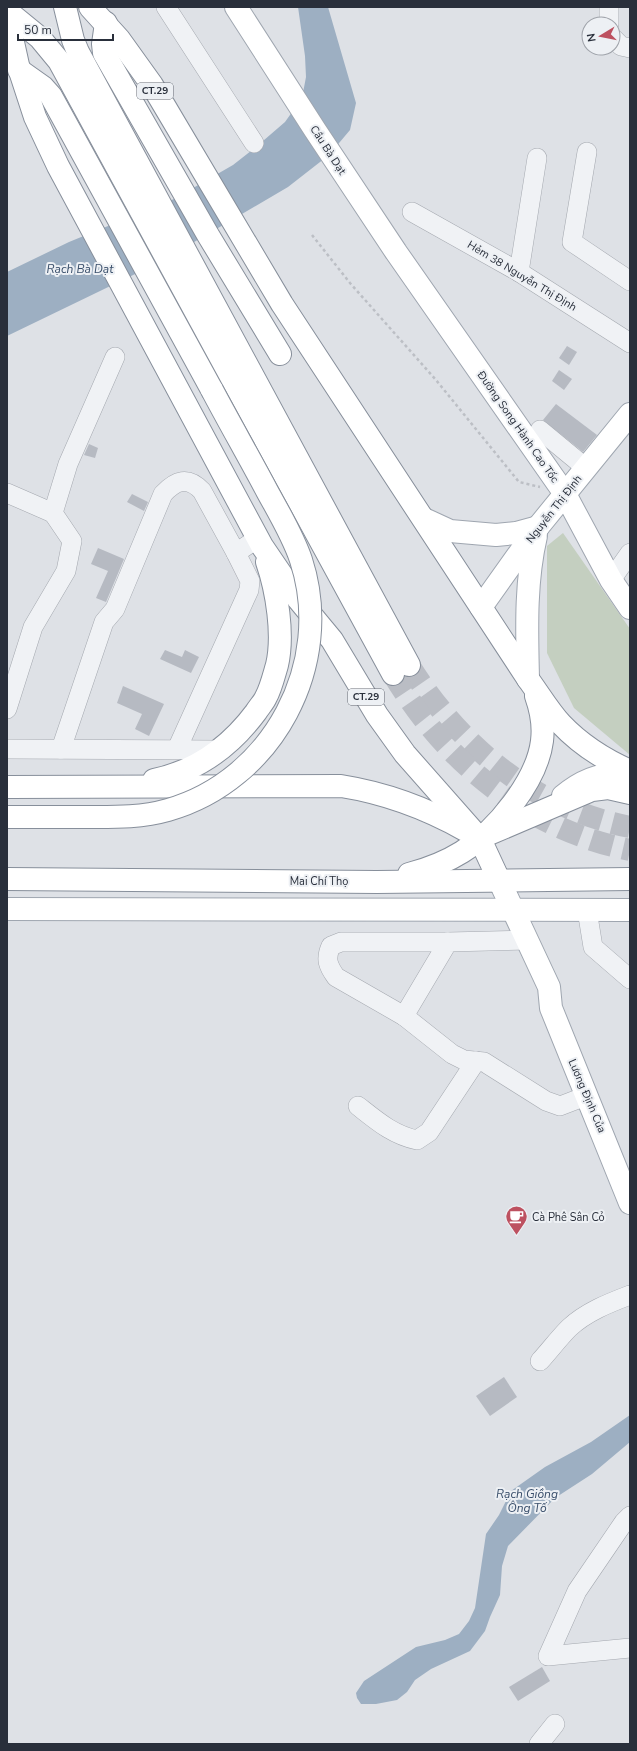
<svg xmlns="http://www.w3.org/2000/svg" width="637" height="1751" font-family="'Nunito Sans',sans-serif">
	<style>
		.green { fill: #c4cfc0 }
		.water { fill: #9dafc2 }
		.building { fill: #b6bac2 }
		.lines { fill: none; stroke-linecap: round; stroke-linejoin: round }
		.highway-tunnel { stroke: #babdc4; stroke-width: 22; stroke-dasharray: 22 11; stroke-linecap: butt }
		.minor-casing { stroke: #a4a8af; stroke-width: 20 }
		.major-casing { stroke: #9fa6b0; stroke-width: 24 }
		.highway-casing { stroke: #878f9b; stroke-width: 24 }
		.path { stroke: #bcbfc5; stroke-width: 2.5; stroke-dasharray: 3 3; stroke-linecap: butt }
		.minor { stroke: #f0f2f5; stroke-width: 19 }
		.major { stroke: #fff; stroke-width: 22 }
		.highway { stroke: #fff; stroke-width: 22 }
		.highway-bridge-casing { stroke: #878f9b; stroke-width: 24; stroke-linecap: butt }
		.highway-bridge { stroke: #fff; stroke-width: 22 }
		.labels { text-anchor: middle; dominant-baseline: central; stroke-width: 4; stroke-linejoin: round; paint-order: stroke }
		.shield { fill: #edf0f4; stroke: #646972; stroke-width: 1 }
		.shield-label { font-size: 10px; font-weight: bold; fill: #292f3b }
		.street-label { font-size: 11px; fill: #292f3b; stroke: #edf0f4 }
		.poi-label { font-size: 11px; fill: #292f3b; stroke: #edf0f4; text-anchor: start }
		.water-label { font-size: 12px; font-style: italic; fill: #394e6a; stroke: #edf0f4 }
	</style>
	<rect width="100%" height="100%" fill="#dee1e6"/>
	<polygon class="green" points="563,533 630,629 630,755 574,708 547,653 547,546"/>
	<g class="water">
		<polygon points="298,7 328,7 356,103 350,130 329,155 288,187 160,262 7,336 7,272 69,242 174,199 233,165 256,147 285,122 302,98 306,77 305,56"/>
		<polygon points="630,1415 630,1442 592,1474 555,1498 508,1546 502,1566 500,1595 490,1617 485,1631 470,1651 431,1669 415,1680 407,1692 397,1700 376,1704 361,1704 357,1698 356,1693 364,1681 416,1647 445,1640 459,1634 469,1621 475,1608 486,1534 499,1515 511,1491 545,1467 591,1442"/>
	</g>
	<g class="building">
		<polygon points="567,346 577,352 569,365 559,358"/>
		<polygon points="559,370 572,379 564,390 552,381"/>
		<polygon points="556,404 597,435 583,452 543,420"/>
		<polygon points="89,444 98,448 95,458 84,455"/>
		<polygon points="132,494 148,502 144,511 127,502"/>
		<polygon points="98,548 124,559 106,602 96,598 108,571 91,564"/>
		<polygon points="165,650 182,657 185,650 199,657 191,673 160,659"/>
		<polygon points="123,686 164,704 149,736 135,729 142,714 117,703"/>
		<polygon points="504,1377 517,1397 490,1416 476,1396"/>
		<polygon points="542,1667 550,1681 518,1701 509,1687"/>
	</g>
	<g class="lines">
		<g class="highway-tunnel">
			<path d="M409,665C460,747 534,808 630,827"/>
			<path d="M393,674C446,763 527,829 630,850"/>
		</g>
		<defs>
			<g id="minor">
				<polyline points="166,7 254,143"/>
				<polyline points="609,24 609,7"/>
				<polyline points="613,38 621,46 630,48"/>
				<polyline points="587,152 572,242 630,281"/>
				<polyline points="412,212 519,272 630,343"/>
				<polyline points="519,272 537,158"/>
				<polyline points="540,430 586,468"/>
				<polyline points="7,493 53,513"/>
				<polyline points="611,580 630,553"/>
				<polyline points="7,709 33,627 66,571 72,541 53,513 68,464 115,357"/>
				<polyline points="7,749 219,750"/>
				<path d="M61,749L104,622L115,609L163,494C176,480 188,476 202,491L236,553L258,538"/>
				<polyline points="177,749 249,590 250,581 236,553"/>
				<polyline points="587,910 593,947 630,979"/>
				<path d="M448,942H341L331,946C325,959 328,966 336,977L404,1016L452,1054L464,1060L484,1062L546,1101L560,1106L586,1096"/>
				<polyline points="404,1016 448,942 527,940"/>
				<path d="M358,1106C377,1121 393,1135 417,1140L429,1132L476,1061"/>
				<path d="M540,1361C550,1350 559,1338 569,1328C586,1312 609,1303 630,1295"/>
				<polyline points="630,1516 624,1522 577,1591 548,1656 630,1648"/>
				<polyline points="539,1744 555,1724"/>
			</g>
			<g id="major">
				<polyline points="236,7 315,130 396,252 565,494 611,580 630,608"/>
				<polyline points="424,519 450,531 496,535 516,533 538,527"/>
				<polyline points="481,607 538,527 630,414"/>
				<path d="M528,679C527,632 525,583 536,536"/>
				<path d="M563,796C582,780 605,771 630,775"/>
				<polyline points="499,880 549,987 551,1008 630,1203"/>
				<polyline points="7,909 630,910"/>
			</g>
			<g id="highway">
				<polyline points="65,7 73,40 78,52 409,665"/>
				<path d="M90,7L119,39L152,85L282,304L528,679C539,694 549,711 561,724C580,744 605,760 630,771"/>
				<polyline points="7,11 40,38 59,61 393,674"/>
				<polyline points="7,15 18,65 35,117 58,166 262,546 298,599 332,640 377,715 405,754 480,839 499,880"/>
				<polyline points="106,23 103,44 104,53 208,235 280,354"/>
				<polyline points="19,70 43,87 51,96 212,390"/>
				<path d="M154,780C197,771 230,747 256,712C259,707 264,702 266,697C271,688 274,675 277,665C284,635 277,591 267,562"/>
				<path d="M7,787L341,786C385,793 426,808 465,830"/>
				<polyline points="489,834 592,790 608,788 630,793"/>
				<path d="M409,874C428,869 446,862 462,852C496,831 537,781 542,741C544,725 541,710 536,696"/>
				<polyline points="7,879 377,882 630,879"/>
			</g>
		</defs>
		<use href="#minor" class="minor-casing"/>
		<use href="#major" class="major-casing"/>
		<use href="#highway" class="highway-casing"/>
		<polyline class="path" points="312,235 350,283 436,380 519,482 540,487"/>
		<use href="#minor" class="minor"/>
		<use href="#major" class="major"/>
		<use href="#highway" class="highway"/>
		<defs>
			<path id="highway-bridge" d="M7,817C33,817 59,817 84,817C112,817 140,818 168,810C273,780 335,664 301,560C293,536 279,513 267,491C249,457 230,424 212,390"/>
		</defs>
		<use href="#highway-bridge" class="highway-bridge-casing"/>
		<use href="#highway-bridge" class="highway-bridge"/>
	</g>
	<defs>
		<symbol id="cafe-pin" viewBox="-11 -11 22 30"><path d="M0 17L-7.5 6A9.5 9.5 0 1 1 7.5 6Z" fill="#bd5160" stroke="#edf0f4"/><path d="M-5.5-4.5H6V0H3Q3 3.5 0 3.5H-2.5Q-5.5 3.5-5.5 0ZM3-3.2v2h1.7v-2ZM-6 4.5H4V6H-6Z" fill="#fff"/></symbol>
	</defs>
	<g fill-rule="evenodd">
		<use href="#cafe-pin" x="504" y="1204" width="25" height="34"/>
	</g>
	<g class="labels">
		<g class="shield">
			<rect x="137" y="83" width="36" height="16" rx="3"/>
			<rect x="348" y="689" width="36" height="16" rx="3"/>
		</g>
		<g class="shield-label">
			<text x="155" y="91">CT.29</text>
			<text x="366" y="697">CT.29</text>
		</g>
		<g class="street-label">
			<text transform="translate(328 150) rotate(57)">Cầu Bà Dạt</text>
			<text transform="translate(522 276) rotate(31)">Hẻm 38 Nguyễn Thị Định</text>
			<text transform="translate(518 427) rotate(55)">Đường Song Hành Cao Tốc</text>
			<text transform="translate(554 509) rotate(-52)">Nguyễn Thị Định</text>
			<text x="319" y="881">Mai Chí Thọ</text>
			<text transform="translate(587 1096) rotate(67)">Lương Định Của</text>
		</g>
		<g class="poi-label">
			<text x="532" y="1217">Cà Phê Sân Cỏ</text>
		</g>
		<g class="water-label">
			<text x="80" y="269">Rạch Bà Dạt</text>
			<text x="527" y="1494">Rạch Giồng<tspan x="527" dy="14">Ông Tố</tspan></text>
		</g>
	</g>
	<rect width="637" height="1751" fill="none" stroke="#292f3b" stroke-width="16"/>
	<g transform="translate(601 36) rotate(260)"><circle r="19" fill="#edf0f4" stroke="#9fa3aa"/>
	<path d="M0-3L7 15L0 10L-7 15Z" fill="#bd5160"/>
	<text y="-6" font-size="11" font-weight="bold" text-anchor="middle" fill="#292f3b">N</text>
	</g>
	<path d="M18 34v6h95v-6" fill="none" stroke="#292f3b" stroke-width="2"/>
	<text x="24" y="34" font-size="12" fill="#292f3b" stroke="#edf0f4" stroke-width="3" paint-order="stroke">50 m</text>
</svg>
